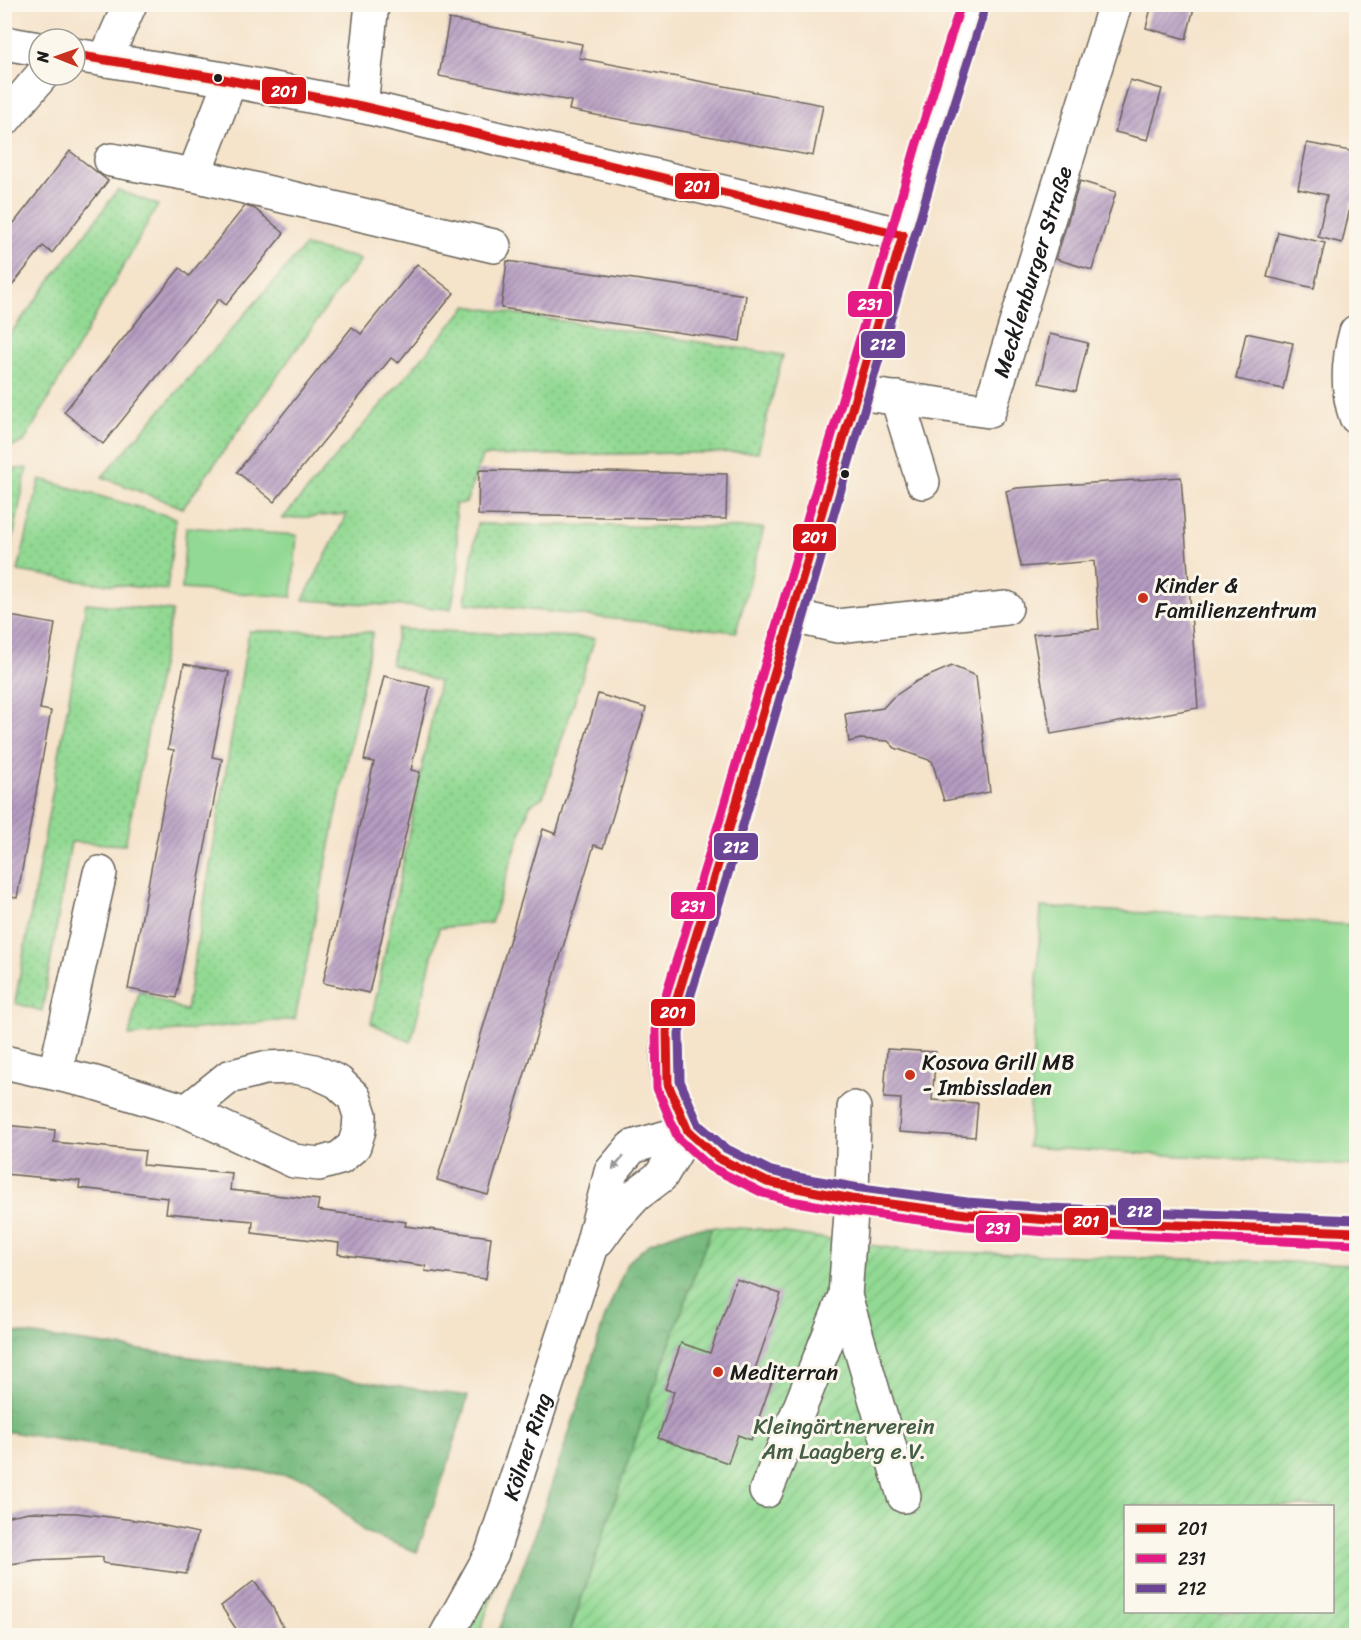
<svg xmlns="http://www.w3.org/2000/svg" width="1361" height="1640" font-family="Sriracha,sans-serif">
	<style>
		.grass { fill: #92d993; stroke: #577a58; stroke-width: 1.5 }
		.forest { fill: url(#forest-crowns); stroke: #486a4c; stroke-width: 1.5 }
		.park { fill: url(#park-dots); stroke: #577a58; stroke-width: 1.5 }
		.garden { fill: url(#garden-furrows); stroke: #577a58; stroke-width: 1.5; fill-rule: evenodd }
		.building { fill: url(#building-hatch) }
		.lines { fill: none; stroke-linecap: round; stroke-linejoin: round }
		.minor-casing { stroke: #686259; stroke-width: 36 }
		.minor { stroke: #fff; stroke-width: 33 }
		.bus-1-casing { stroke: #fbf7ec; stroke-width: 14 }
		.bus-2-casing { stroke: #fbf7ec; stroke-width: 14 }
		.bus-3-casing { stroke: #fbf7ec; stroke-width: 14 }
		.bus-1 { stroke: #d51317; stroke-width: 9 }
		.bus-2 { stroke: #e51b85; stroke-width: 9 }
		.bus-3 { stroke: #6c4495; stroke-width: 9 }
		.oneway { fill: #999 }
		.bus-dot { fill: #1c1c1c; stroke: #fbf7ec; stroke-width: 2 }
		.poi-dot { fill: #c8321e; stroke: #fbf7ec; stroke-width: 2 }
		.labels { text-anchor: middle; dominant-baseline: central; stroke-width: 6; stroke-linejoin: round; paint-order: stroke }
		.street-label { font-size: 22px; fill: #1c1c1c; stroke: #fbf7ec }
		.poi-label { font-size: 22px; fill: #1c1c1c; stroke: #fbf7ec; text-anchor: start }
		.park-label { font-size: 22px; fill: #455e46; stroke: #fbf7ec }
		.line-badge { stroke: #fbf7ec; stroke-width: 2 }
		.badge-label { font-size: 16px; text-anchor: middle; font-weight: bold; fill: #fff }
	</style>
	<defs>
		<pattern id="forest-crowns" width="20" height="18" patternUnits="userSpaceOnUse" patternTransform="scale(1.5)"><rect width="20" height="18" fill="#75b97d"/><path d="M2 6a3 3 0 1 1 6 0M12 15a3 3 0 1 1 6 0" fill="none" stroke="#659e6b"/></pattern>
		<pattern id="park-dots" width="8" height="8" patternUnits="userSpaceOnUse" patternTransform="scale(1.5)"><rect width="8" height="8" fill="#92d993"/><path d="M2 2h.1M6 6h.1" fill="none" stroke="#7dba7e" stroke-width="1.8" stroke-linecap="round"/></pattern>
		<pattern id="garden-furrows" width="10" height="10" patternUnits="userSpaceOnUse" patternTransform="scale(1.5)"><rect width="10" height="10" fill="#92d993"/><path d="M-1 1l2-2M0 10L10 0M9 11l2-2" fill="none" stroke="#7dba7e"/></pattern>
		<pattern id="building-hatch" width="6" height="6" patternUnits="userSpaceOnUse" patternTransform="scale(1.5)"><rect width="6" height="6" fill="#b59bc1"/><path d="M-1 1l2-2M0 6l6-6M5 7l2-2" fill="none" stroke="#927e9c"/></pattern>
	</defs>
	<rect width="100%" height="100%" fill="#fbf7ec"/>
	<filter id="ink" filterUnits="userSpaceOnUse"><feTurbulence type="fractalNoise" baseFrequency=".0167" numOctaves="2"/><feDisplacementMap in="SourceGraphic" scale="12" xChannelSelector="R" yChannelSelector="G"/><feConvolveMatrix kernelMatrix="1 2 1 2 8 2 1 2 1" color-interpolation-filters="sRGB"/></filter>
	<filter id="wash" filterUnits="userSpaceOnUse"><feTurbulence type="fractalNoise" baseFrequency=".008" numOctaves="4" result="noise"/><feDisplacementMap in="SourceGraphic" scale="24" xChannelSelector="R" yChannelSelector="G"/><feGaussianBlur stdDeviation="1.35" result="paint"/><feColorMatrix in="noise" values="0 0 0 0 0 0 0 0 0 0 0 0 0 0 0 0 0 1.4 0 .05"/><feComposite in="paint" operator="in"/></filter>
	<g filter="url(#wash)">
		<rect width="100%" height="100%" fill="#f5e3ca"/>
		<g class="grass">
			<polygon points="186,527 297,535 292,597 182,589"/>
			<polygon points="1041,907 1356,925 1356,1166 1028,1147"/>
			<polygon points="499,1575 479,1635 465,1635"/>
		</g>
		<g class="forest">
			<polygon points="712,1227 641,1424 569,1635 497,1636 536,1531 577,1409 604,1320 627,1263 650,1243 687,1229"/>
			<polygon points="4,1331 5,1331 468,1396 447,1467 417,1552 365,1532 308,1479 5,1431"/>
		</g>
		<g class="park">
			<polygon points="118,190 158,205 24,442 5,449 5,341"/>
			<polygon points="305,246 361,259 183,508 102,477"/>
			<polygon points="467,306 783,355 758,452 482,456 466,503 455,504 459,568 451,609 303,600 347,514 282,519"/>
			<polygon points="27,468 6,573 4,572 5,470"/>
			<polygon points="40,479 176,518 167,590 85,582 18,571"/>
			<polygon points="477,524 763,528 764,528 736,632 465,603"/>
			<polygon points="86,603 172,611 125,845 71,842 42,1011 15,1003"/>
			<polygon points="398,629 595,638 543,797 530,805 491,923 439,928 411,1042 371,1023 439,682 391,664"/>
			<polygon points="249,631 373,632 295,1019 129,1036 139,991 186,1011"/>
		</g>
		<path class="garden" d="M712,1227L759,1229L911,1251L1356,1264V1635L569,1636L641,1424ZM1126,1506H1332V1612H1126Z"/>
		<g id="blocks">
			<g class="building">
				<polygon points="1152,4 1195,4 1186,39 1146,28"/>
				<polygon points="449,19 582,44 579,58 823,105 813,156 569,110 571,101 439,76"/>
				<polygon points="1130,80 1162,89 1148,140 1115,132"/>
				<polygon points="1307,143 1356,152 1356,201 1352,200 1342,243 1318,237 1327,195 1298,189"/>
				<polygon points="70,151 108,181 52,253 43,246 4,296 4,215 14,223"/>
				<polygon points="1080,181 1116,192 1092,270 1056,259"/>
				<polygon points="245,206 255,209 284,233 226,305 219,299 103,444 64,412 180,268 189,276"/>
				<polygon points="1278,232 1325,243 1314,288 1267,277"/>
				<polygon points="507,261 746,295 740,341 501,308"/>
				<polygon points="417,264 454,293 398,363 391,358 274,502 237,472 352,327 361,334"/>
				<polygon points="1246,333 1293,343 1283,389 1236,379"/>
				<polygon points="1050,334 1088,343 1076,391 1039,383"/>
				<polygon points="479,470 727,474 726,519 478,515"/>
				<polygon points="1181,477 1198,708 1051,734 1033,634 1099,629 1094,561 1021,567 1006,491 1017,488"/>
				<polygon points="10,616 55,624 40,709 51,711 17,898 4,896 4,647"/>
				<polygon points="184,664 229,672 212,757 222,759 176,998 128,989 174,750 168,749"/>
				<polygon points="952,666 976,676 990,792 944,801 932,761 895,748 888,741 860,739 849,742 845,714 883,708 892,698 917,681"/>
				<polygon points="384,676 430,687 411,770 420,772 369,993 323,983 374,762 364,760"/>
				<polygon points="598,694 646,708 603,848 594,845 488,1195 437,1180 543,829 556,834"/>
				<polygon points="887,1049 936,1052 932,1100 978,1103 975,1137 899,1132 901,1099 884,1098"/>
				<polygon points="4,1125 55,1130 54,1142 145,1151 143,1165 232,1173 230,1190 319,1200 317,1210 406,1222 405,1226 491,1237 486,1279 425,1271 426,1266 338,1254 339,1243 252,1233 253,1221 166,1213 168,1198 79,1188 80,1181 4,1174"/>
				<polygon points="736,1279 781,1294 755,1369 774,1375 751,1440 738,1435 728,1463 658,1438 674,1392 665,1389 681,1343 710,1353"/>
				<polygon points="29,1512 77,1513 142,1521 198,1533 186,1574 103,1563 103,1557 36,1560 4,1565 4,1517"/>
				<polygon points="254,1581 271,1604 287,1635 240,1635 221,1606"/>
			</g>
		</g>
	</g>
	<g filter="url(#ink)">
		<use href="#blocks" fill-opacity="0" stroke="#686259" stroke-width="1.5"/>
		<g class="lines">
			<defs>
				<g id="minor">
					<polyline points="974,4 928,149 731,822 667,1031 668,1084 688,1131 718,1158 767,1182 794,1189 852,1199 966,1214 1049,1220 1356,1232"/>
					<polyline points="4,43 39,49"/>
					<polyline points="75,55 218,78 361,106 903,235"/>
					<polyline points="105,60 130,4"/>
					<polyline points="361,106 372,4"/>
					<polyline points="4,120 42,75"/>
					<polyline points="111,160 194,175 494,246"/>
					<polyline points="194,175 230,81"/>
					<path d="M1356,332C1348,360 1346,389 1356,417"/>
					<path id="s1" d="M857,393L989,411L1115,4"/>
					<polyline points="897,398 923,482"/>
					<polyline points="792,616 837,626 1006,608"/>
					<polyline points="4,1062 92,1082 187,1111 294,1161 319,1164 340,1158 354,1146 359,1130 360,1115 354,1097 338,1082 314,1071 295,1067 264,1068 229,1077 187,1111"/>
					<polyline points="55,1073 100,873"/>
					<polyline points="598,1240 611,1222 636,1195 661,1176 688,1131"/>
					<polyline points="845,1296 904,1496"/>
					<polyline points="766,1491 845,1296 852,1199 854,1108"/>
					<path id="s2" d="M446,1636L492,1553L591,1249L611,1172L632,1147L688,1131"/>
				</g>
			</defs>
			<use href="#minor" class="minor-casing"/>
			<use href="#minor" class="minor"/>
			<defs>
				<g id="bus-1">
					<polyline points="75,55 218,78 361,106 903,235"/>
					<polyline points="903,235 731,822 667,1031 668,1084 688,1131 718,1158 767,1182 852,1199 966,1214 1049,1220 1356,1232"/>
				</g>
				<polyline id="bus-2" points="961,4 916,146 720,819 656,1027 657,1088 678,1138 710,1167 763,1193 791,1201 850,1211 965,1226 1049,1232 1356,1244"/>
				<polyline id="bus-3" points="985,8 939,153 743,825 679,1033 680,1081 698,1124 725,1148 771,1171 797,1177 854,1187 967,1202 1050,1208 1356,1220"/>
			</defs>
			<use href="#bus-1" class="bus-1-casing"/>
			<use href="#bus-2" class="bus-2-casing"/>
			<use href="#bus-3" class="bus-3-casing"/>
			<use href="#bus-1" class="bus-1"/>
			<use href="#bus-2" class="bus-2"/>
			<use href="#bus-3" class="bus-3"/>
		</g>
		<defs><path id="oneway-solid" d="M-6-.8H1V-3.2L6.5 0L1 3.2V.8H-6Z" transform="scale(1.5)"/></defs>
		<use class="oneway" href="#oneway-solid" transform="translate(618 1163) rotate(131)"/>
	</g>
	<g class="bus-dot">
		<circle cx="218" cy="78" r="5"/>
		<circle cx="845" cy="474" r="5"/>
	</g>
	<g class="poi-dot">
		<circle cx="1143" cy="598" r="6"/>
		<circle cx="910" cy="1075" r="6"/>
		<circle cx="718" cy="1372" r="6"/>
	</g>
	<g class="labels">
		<g class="street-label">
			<text stroke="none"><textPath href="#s1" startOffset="279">Mecklenburger Straße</textPath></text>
			<text stroke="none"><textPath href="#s2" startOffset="207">Kölner Ring</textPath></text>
		</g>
		<g class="poi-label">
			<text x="1155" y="585">Kinder &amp;<tspan x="1155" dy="25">Familienzentrum</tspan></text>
			<text x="922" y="1062">Kosova Grill MB<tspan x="922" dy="25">- Imbissladen</tspan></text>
			<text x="730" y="1372">Mediterran</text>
		</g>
		<g class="park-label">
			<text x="844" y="1426">Kleingärtnerverein<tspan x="844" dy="25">Am Laagberg e.V.</tspan></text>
		</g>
	</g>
	<g class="line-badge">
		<rect x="261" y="76" width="46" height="29" rx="6" fill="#d51317"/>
		<rect x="674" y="172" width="46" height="28" rx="6" fill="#d51317"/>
		<rect x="847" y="290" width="46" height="28" rx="6" fill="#e51b85"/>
		<rect x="860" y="330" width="46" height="29" rx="6" fill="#6c4495"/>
		<rect x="792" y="523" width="45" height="29" rx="6" fill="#d51317"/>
		<rect x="713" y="832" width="46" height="29" rx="6" fill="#6c4495"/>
		<rect x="670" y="891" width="46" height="29" rx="6" fill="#e51b85"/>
		<rect x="650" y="998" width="46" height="29" rx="6" fill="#d51317"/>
		<rect x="1117" y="1197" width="45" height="29" rx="6" fill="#6c4495"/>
		<rect x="1063" y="1207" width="46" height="29" rx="6" fill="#d51317"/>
		<rect x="975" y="1214" width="46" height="29" rx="6" fill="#e51b85"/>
	</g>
	<g class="badge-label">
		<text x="284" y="97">201</text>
		<text x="697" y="192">201</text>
		<text x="870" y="310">231</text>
		<text x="883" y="350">212</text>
		<text x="814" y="543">201</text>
		<text x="736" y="853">212</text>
		<text x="693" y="912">231</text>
		<text x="673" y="1018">201</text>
		<text x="1140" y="1217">212</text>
		<text x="1086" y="1227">201</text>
		<text x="998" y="1234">231</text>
	</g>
	<rect width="1361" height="1640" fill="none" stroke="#fbf7ec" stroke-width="24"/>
	<rect x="1124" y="1505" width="210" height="108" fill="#fbf7ec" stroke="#a29f99" stroke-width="1.5"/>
	<rect x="1136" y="1524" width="30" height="9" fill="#d51317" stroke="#a29f99" stroke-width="1.5"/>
	<text x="1178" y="1535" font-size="18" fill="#1c1c1c">201</text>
	<rect x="1136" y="1554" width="30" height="9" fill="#e51b85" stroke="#a29f99" stroke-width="1.5"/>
	<text x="1178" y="1565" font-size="18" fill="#1c1c1c">231</text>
	<rect x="1136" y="1584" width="30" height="9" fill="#6c4495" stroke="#a29f99" stroke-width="1.5"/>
	<text x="1178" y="1595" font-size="18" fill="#1c1c1c">212</text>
	<g transform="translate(57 57) rotate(271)"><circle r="28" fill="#fbf7ec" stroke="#a29f99" stroke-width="1.5"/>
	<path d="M0-4.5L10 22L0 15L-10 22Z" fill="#c8321e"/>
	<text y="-9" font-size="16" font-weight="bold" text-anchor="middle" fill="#1c1c1c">N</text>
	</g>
</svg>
